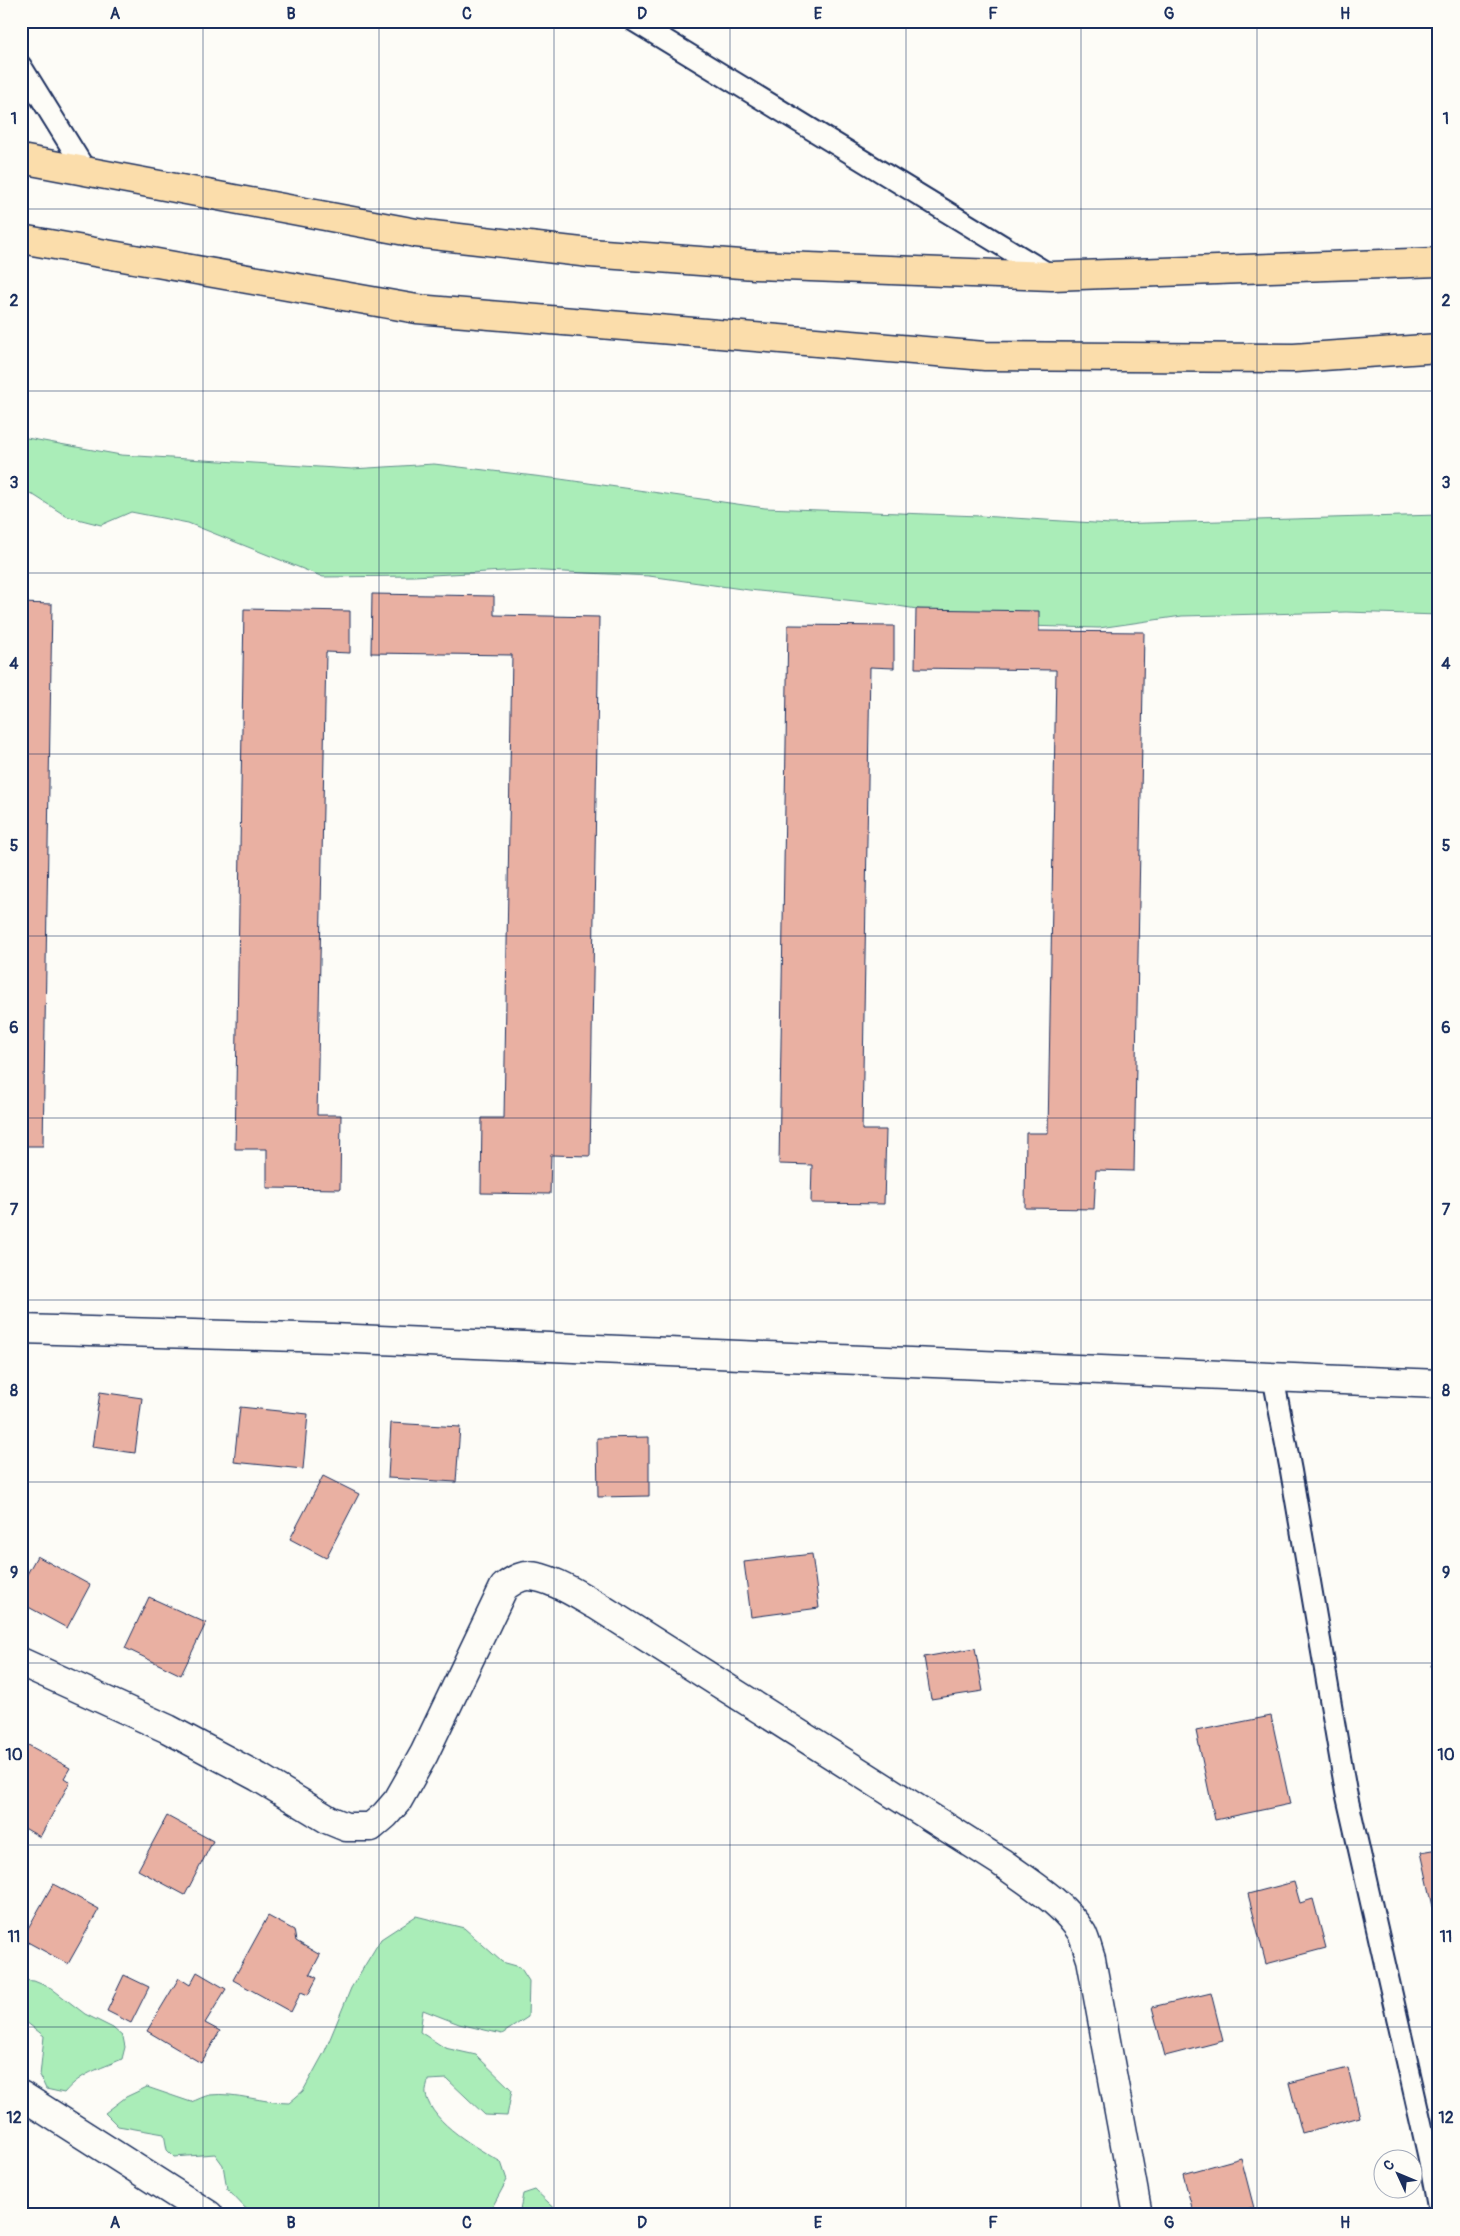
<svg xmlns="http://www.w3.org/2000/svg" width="1460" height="2236" font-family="Pangolin,sans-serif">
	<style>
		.green { fill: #aaedb8; stroke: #628e8b }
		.building { fill: #e9b0a2; stroke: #1b2f5e }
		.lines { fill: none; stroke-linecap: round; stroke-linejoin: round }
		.lane-casing { stroke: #1b2f5e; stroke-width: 24 }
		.street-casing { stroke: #1b2f5e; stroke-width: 31 }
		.primary-casing { stroke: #1b2f5e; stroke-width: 31 }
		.lane { stroke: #fdfcf7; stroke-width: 20 }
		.street { stroke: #fdfcf7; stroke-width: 28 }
		.primary { stroke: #fbddab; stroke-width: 28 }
		.grid { fill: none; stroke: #1b2f5e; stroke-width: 1; stroke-opacity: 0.55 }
		.neatline { fill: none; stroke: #1b2f5e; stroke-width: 2 }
		.grid-label { font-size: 16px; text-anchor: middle; font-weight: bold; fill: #1b2f5e }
	</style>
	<rect width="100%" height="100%" fill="#fdfcf7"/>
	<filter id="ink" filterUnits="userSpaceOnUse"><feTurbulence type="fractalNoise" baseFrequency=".02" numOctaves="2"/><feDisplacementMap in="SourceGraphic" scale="10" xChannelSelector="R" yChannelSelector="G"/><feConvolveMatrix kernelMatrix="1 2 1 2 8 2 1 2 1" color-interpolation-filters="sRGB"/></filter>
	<g filter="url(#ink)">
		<g class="green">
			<polygon points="21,437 121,455 352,469 434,464 560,479 765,508 980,516 1111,524 1439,515 1439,615 1346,612 1182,616 1099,628 1026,626 885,604 749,590 649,576 523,570 414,576 323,577 188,523 131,512 101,525 66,516 35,496 21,490"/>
			<path d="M416,1916L464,1928L502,1962L520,1967L529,1981L528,2017L502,2034L459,2024L423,2010L420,2032L445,2048L476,2055L512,2090L507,2116L485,2115L447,2079L428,2080C428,2084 425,2091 426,2095C433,2124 477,2148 501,2162L507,2180L488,2215H252L227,2189L223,2165L215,2154L174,2157L167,2150L164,2134L118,2126L105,2113L126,2097L147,2087L191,2102C197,2100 204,2096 210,2095C236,2092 263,2103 289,2103L303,2091L325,2051L351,1988L381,1939Z"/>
			<path d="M21,1980L34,1981L51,1988L85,2014L113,2028L123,2037L125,2047L122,2059C98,2070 82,2072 64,2093L46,2089L40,2076L44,2036L21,2018Z"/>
			<polygon points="535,2190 562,2215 519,2215 523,2194"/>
		</g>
		<g class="building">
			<polygon points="372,594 494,596 494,615 599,617 590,1156 551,1155 550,1194 481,1193 482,1118 504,1118 512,655 371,653"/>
			<polygon points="21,603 52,604 43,1146 21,1146"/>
			<polygon points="244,609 350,611 350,653 326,652 317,1115 341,1115 340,1189 267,1188 267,1149 235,1149"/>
			<polygon points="916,609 1039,611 1039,631 1144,632 1134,1171 1096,1170 1094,1209 1025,1208 1026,1133 1048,1133 1056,670 915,668"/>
			<polygon points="788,625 894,626 894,668 870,667 862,1130 886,1130 884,1204 811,1203 812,1165 779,1164"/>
			<polygon points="100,1392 142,1398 135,1453 92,1447"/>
			<polygon points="240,1407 308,1414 303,1469 234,1462"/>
			<polygon points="391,1423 460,1427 456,1482 388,1478"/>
			<polygon points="649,1437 649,1496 598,1497 597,1438"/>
			<polygon points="323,1476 359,1494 326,1558 290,1539"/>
			<polygon points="812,1554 819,1608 751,1617 744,1562"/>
			<polygon points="37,1556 90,1585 67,1628 21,1603 21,1585"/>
			<polygon points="149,1597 206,1623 181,1675 125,1648"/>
			<polygon points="975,1648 983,1691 931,1699 924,1657"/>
			<polygon points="1439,1663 1439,1710 1431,1665"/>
			<polygon points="1271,1716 1290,1804 1215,1820 1196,1731"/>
			<polygon points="21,1741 70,1768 64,1778 70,1782 40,1837 21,1826"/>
			<polygon points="1439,1813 1439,1844 1432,1815"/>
			<polygon points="167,1816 213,1841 185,1895 138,1870"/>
			<polygon points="1439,1849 1439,1924 1437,1925 1421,1852"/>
			<polygon points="1294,1882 1300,1903 1313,1899 1326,1948 1266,1964 1248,1894"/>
			<polygon points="53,1884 99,1909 68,1964 22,1939"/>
			<polygon points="268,1916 294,1930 296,1941 320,1955 310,1974 317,1978 308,1995 301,1992 291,2012 233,1980"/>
			<polygon points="197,1972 226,1989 205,2023 220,2031 201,2063 147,2031 179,1978 190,1985"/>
			<polygon points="124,1975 149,1987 131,2023 107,2011"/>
			<polygon points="1211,1993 1223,2041 1165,2056 1152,2007"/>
			<polygon points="1348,2068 1360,2117 1302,2133 1289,2083"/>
			<polygon points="1241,2158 1254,2208 1227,2215 1194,2215 1183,2174"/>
		</g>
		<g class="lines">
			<defs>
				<g id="lane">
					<polyline points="634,21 1052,276"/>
					<polyline points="21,66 86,171"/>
					<polyline points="1273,1376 1291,1471 1346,1792 1428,2154 1439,2212"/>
				</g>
				<g id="street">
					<polyline points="21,1329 332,1338 1439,1384"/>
					<path d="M21,1662L168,1729L258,1777L329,1820L346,1827H371L385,1815L398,1800L424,1754L504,1587C511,1582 519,1576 528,1576C549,1576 578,1595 596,1605L1001,1862C1029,1883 1063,1902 1082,1933C1086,1941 1088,1951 1091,1959L1138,2215"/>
					<polyline points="21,2095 209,2215"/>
				</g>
				<g id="primary">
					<polyline points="21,159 416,233 590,253 755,265 1052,276 1439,262"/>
					<polyline points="21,239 417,309 985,356 1294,358 1439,348"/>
				</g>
			</defs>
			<use href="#lane" class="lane-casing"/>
			<use href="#street" class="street-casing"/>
			<use href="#primary" class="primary-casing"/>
			<use href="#lane" class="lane"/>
			<use href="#street" class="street"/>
			<use href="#primary" class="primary"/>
		</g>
	</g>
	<path class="grid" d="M203,21V2215M379,21V2215M554,21V2215M730,21V2215M906,21V2215M1081,21V2215M1257,21V2215M21,209H1439M21,391H1439M21,573H1439M21,754H1439M21,936H1439M21,1118H1439M21,1300H1439M21,1482H1439M21,1663H1439M21,1845H1439M21,2027H1439"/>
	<rect width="1460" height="2236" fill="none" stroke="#fdfcf7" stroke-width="55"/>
	<g transform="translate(1398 2174) rotate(314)"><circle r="24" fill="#fdfcf7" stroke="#a3aaba"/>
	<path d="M0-4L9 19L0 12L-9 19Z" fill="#1b2f5e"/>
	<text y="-8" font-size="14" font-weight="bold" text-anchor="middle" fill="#1b2f5e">С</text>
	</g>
	<rect x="28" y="28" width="1404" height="2180" class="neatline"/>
	<g class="grid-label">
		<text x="115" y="19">A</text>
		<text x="291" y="19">B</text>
		<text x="467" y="19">C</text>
		<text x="642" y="19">D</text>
		<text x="818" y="19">E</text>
		<text x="993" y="19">F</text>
		<text x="1169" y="19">G</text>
		<text x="1345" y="19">H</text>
		<text x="14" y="124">1</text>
		<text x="1446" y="124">1</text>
		<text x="14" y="306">2</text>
		<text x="1446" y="306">2</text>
		<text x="14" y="488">3</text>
		<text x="1446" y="488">3</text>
		<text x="14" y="669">4</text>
		<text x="1446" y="669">4</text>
		<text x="14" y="851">5</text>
		<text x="1446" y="851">5</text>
		<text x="14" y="1033">6</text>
		<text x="1446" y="1033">6</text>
		<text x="14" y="1215">7</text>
		<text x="1446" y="1215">7</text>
		<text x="14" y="1396">8</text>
		<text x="1446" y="1396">8</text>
		<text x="14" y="1578">9</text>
		<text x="1446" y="1578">9</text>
		<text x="14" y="1760">10</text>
		<text x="1446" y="1760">10</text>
		<text x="14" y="1942">11</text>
		<text x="1446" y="1942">11</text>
		<text x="14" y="2123">12</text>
		<text x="1446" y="2123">12</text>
		<text x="115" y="2228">A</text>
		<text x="291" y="2228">B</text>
		<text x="467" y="2228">C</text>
		<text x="642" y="2228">D</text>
		<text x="818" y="2228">E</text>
		<text x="993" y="2228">F</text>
		<text x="1169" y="2228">G</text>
		<text x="1345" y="2228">H</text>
	</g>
</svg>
